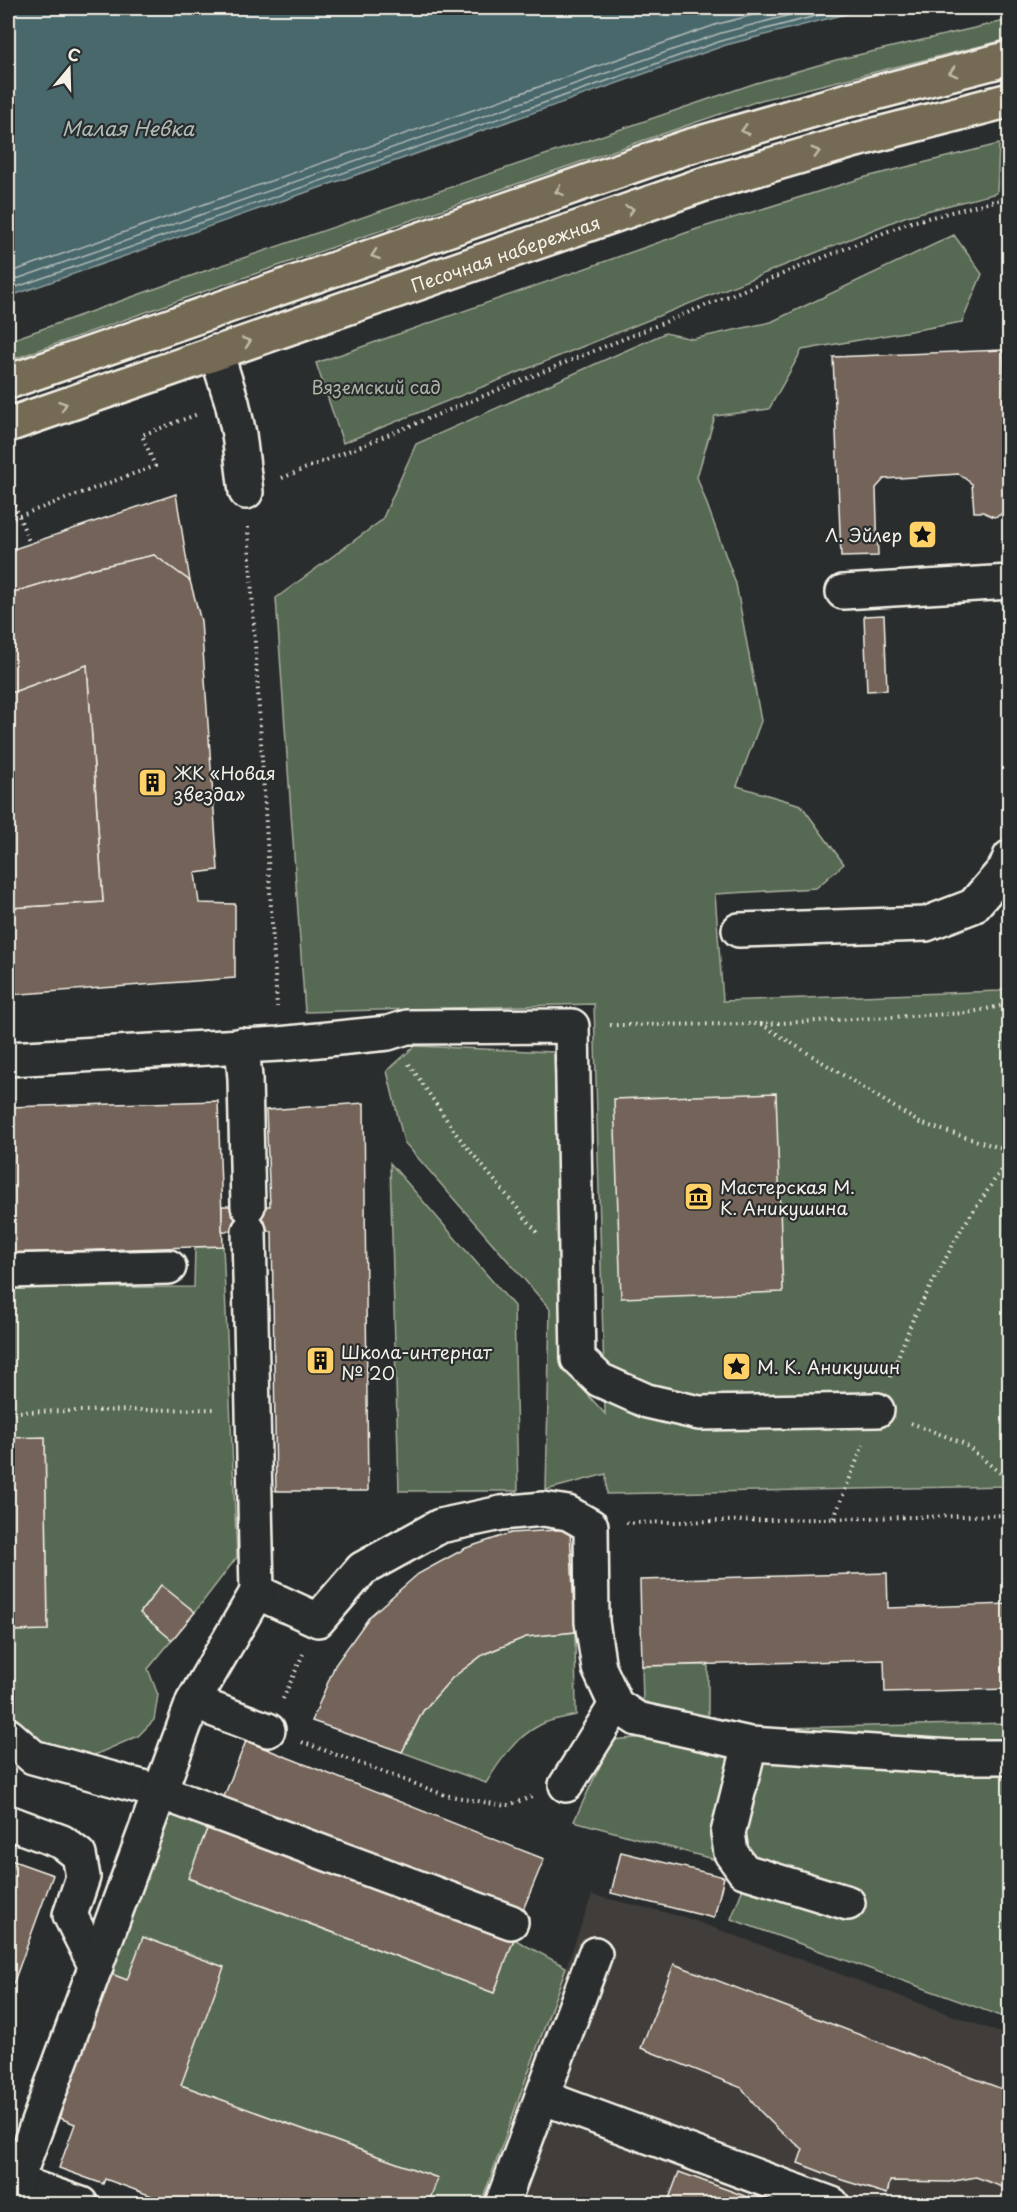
<svg xmlns="http://www.w3.org/2000/svg" width="1017" height="2212" font-family="'Playpen Sans',sans-serif">
	<style>
		.built { fill: #403e3b }
		.green { fill: #576952; stroke: #a6ad9d; stroke-width: 1.5 }
		.water { fill: #4a676c; stroke: #8e9e9e; stroke-width: 1.5 }
		.lines { fill: none; stroke-linecap: round; stroke-linejoin: round }
		.shore { stroke: #b0bab6; stroke-width: 1.5 }
		.building { fill: #736459; stroke: #f4f1e8; stroke-width: 1.5 }
		.minor-casing { stroke: #f4f1e8; stroke-width: 38 }
		.major-casing { stroke: #f4f1e8; stroke-width: 38 }
		.path { stroke: #f4f1e8; stroke-width: 4; stroke-dasharray: 1.5 4.5; stroke-linecap: butt }
		.minor { stroke: #2a2d2e; stroke-width: 33 }
		.major { stroke: #756b52; stroke-width: 33 }
		.oneway { stroke: #c1bbac }
		.labels { text-anchor: middle; dominant-baseline: central; stroke-width: 4.5; stroke-linejoin: round; paint-order: stroke }
		.street-label { font-size: 18px; fill: #f4f1e8; stroke: #2a2d2e }
		.park-label { font-size: 18px; fill: #adb4a4; stroke: #2a2d2e }
		.poi-label { font-size: 18px; fill: #f4f1e8; stroke: #2a2d2e; text-anchor: start }
		.water-label { font-size: 20px; font-style: italic; fill: #b0bab6; stroke: #2a2d2e }
	</style>
	<rect width="100%" height="100%" fill="#2a2d2e"/>
	<filter id="ink" filterUnits="userSpaceOnUse"><feTurbulence type="fractalNoise" baseFrequency=".0167" numOctaves="2"/><feDisplacementMap in="SourceGraphic" scale="12" xChannelSelector="R" yChannelSelector="G"/><feConvolveMatrix kernelMatrix="1 2 1 2 8 2 1 2 1" color-interpolation-filters="sRGB"/></filter>
	<g filter="url(#ink)">
		<polygon class="built" points="592,1895 684,1917 1009,2036 1009,2204 481,2204"/>
		<g class="green">
			<polygon points="1009,20 1009,39 761,100 211,289 8,361 8,341 205,271 756,83 836,60"/>
			<polygon points="999,144 997,193 907,216 343,443 316,363 697,229 866,177"/>
			<polygon points="954,235 982,274 962,322 802,350 769,409 715,416 697,477 736,584 761,721 737,786 801,805 844,864 816,888 715,894 723,1001 1000,991 1009,982 1009,1486 607,1494 606,1474 546,1490 550,1309 404,1142 387,1071 415,1046 554,1052 564,1368 605,1414 594,1004 305,1012 276,598 382,520 416,444 665,333 693,339 771,322"/>
			<polygon points="390,1163 514,1306 518,1491 399,1491"/>
			<polygon points="223,1246 237,1557 195,1612 161,1585 140,1613 172,1640 148,1669 158,1695 154,1720 138,1736 90,1757 49,1748 10,1714 8,1709 8,1631 48,1630 45,1438 8,1438 8,1288 194,1287 195,1247"/>
			<path d="M575,1632L576,1715C565,1718 550,1719 540,1725C515,1738 501,1759 486,1783L402,1752L423,1711L452,1678L484,1654L526,1637Z"/>
			<polygon points="708,1665 708,1722 643,1702 642,1666"/>
			<polygon points="1009,1723 1009,2019 731,1919 745,1883 716,1860 574,1821 612,1740 735,1729"/>
			<polygon points="168,1808 209,1824 189,1879 494,1993 514,1939 566,1967 481,2204 428,2204 437,2178 181,2085 127,1980 109,1973"/>
		</g>
		<polygon class="water" points="8,8 869,8 726,45 8,297"/>
		<g class="lines">
			<g class="shore">
				<polyline points="8,273 718,24 781,8"/>
				<polyline points="8,282 721,33 817,8"/>
				<polyline points="8,290 724,40 846,8"/>
			</g>
		</g>
		<g class="building">
			<polygon points="1003,350 1006,401 1010,402 1010,510 1004,510 1000,515 994,517 983,512 974,512 972,484 959,474 884,479 876,488 878,556 841,557 833,357"/>
			<polygon points="176,494 190,581 154,555 86,570 8,594 8,575 12,573 8,561 8,551"/>
			<polygon points="154,555 190,581 201,621 218,870 195,873 199,903 235,904 235,978 8,995 8,908 103,902 87,665 8,694 8,594 86,570"/>
			<polygon points="884,615 887,690 867,691 864,616"/>
			<polygon points="87,665 103,902 8,908 8,694"/>
			<polygon points="776,1093 783,1292 621,1298 614,1099"/>
			<polygon points="218,1101 223,1246 8,1253 8,1107"/>
			<polygon points="364,1103 368,1491 276,1491 272,1231 222,1231 222,1206 270,1206 266,1110"/>
			<polygon points="45,1437 48,1630 8,1631 8,1438"/>
			<polygon points="570,1529 575,1632 526,1637 484,1654 452,1678 423,1711 402,1752 312,1721 335,1665 370,1616 418,1574 466,1548 511,1533"/>
			<polygon points="887,1573 888,1608 1010,1604 1010,1689 885,1692 884,1660 642,1666 640,1580"/>
			<polygon points="161,1585 195,1612 172,1640 140,1613"/>
			<polygon points="246,1741 544,1859 520,1917 223,1799"/>
			<polygon points="209,1824 514,1939 494,1993 188,1878"/>
			<polygon points="621,1852 724,1877 714,1918 611,1893"/>
			<polygon points="8,1859 53,1875 8,1998"/>
			<polygon points="143,1937 224,1967 181,2085 438,2178 428,2204 174,2204 105,2179 103,2184 59,2168 75,2124 57,2117 109,1973 127,1980"/>
			<polygon points="674,1964 1010,2092 1010,2190 976,2177 949,2182 890,2181 887,2194 842,2180 798,2163 803,2149 781,2132 760,2111 742,2088 641,2048"/>
			<polygon points="679,2172 761,2202 760,2204 667,2204"/>
		</g>
		<g class="lines">
			<defs>
				<g id="minor">
					<polyline points="216,352 232,402 239,434 246,492"/>
					<polyline points="843,592 1010,582"/>
					<polyline points="739,930 926,924 973,906 1005,869 1010,857"/>
					<polyline points="242,1045 245,1078 248,1206"/>
					<polyline points="8,1059 279,1044 388,1033 407,1027 572,1026 578,1359 600,1380 647,1401 699,1413 877,1410"/>
					<polyline points="8,1271 169,1267"/>
					<polyline points="257,1592 318,1620 362,1569 440,1526 501,1513 543,1509 568,1513 591,1526 592,1622 599,1668 616,1705 637,1719 750,1744 952,1757 1010,1757"/>
					<polyline points="193,1702 257,1592 249,1231"/>
					<polyline points="8,1735 33,1757 160,1792 511,1922"/>
					<polyline points="750,1744 728,1833 731,1853 744,1871 848,1903"/>
					<polyline points="566,1785 616,1705"/>
					<polyline points="8,1822 62,1842 79,1855 83,1877 70,1915 96,1967"/>
					<polyline points="542,2097 799,2192"/>
					<polyline points="17,2182 81,2204"/>
					<polyline points="8,2204 193,1702 268,1730"/>
					<polyline points="502,2204 595,1954"/>
					<polyline points="794,2204 799,2192 832,2204"/>
				</g>
				<g id="major">
					<polyline points="8,382 687,147 844,101 1010,58"/>
					<path id="s1" d="M8,425L702,185L856,140L1010,100"/>
				</g>
			</defs>
			<use href="#minor" class="minor-casing"/>
			<use href="#major" class="major-casing"/>
			<g class="path">
				<polyline points="282,478 908,223 1010,197"/>
				<polyline points="8,488 30,544"/>
				<polyline points="8,520 155,466 142,435 198,414"/>
				<polyline points="248,527 277,1007"/>
				<polyline points="761,1024 920,1123 1010,1151"/>
				<polyline points="610,1025 761,1024 967,1013 1010,1004"/>
				<polyline points="409,1064 457,1135 537,1232"/>
				<polyline points="890,1377 913,1319 962,1228 1010,1157"/>
				<polyline points="8,1412 217,1409"/>
				<polyline points="911,1423 963,1443 1010,1481"/>
				<polyline points="834,1518 863,1445"/>
				<polyline points="626,1523 1010,1515"/>
				<polyline points="283,1699 303,1654"/>
				<polyline points="302,1742 445,1795 505,1806 532,1797"/>
			</g>
			<use href="#minor" class="minor"/>
			<use href="#major" class="major"/>
		</g>
		<defs><path id="oneway-chevron" d="M-2-3.5L2.5 0L-2 3.5" fill="none" stroke-width="1.6" stroke-linecap="round" stroke-linejoin="round" transform="scale(1.5)"/></defs>
		<g class="oneway">
			<use href="#oneway-chevron" transform="translate(953 72) rotate(165)"/>
			<use href="#oneway-chevron" transform="translate(745 130) rotate(164)"/>
			<use href="#oneway-chevron" transform="translate(816 152) rotate(-16)"/>
			<use href="#oneway-chevron" transform="translate(559 191) rotate(161)"/>
			<use href="#oneway-chevron" transform="translate(630 210) rotate(-19)"/>
			<use href="#oneway-chevron" transform="translate(375 255) rotate(161)"/>
			<use href="#oneway-chevron" transform="translate(247 342) rotate(-19)"/>
			<use href="#oneway-chevron" transform="translate(63 405) rotate(-19)"/>
		</g>
	</g>
	<defs>
		<symbol id="sight-square" viewBox="-11 -11 22 22"><rect x="-9" y="-9" width="18" height="18" rx="4" fill="#ffd166" stroke="#2a2d2e"/><path d="M0-6L1.8-2.2L6-1.7L2.9 1.2L3.7 5.4L0 3.3L-3.7 5.4L-2.9 1.2L-6-1.7L-1.8-2.2Z" fill="#111"/></symbol>
		<symbol id="building-square" viewBox="-11 -11 22 22"><rect x="-9" y="-9" width="18" height="18" rx="4" fill="#ffd166" stroke="#2a2d2e"/><path d="M-4-6H4V6H1V3H-1V6H-4ZM-2.5-4.3h1.7v1.8h-1.7ZM.8-4.3h1.7v1.8H.8ZM-2.5-1h1.7V.8h-1.7ZM.8-1h1.7V.8H.8Z" fill="#111"/></symbol>
		<symbol id="museum-square" viewBox="-11 -11 22 22"><rect x="-9" y="-9" width="18" height="18" rx="4" fill="#ffd166" stroke="#2a2d2e"/><path d="M0-6L6-3V-2H-6V-3ZM-5-1h2V3h-2ZM-1-1h2V3h-2ZM3-1h2V3H3ZM-6 4H6V6H-6Z" fill="#111"/></symbol>
	</defs>
	<g fill-rule="evenodd">
		<use href="#sight-square" x="906" y="518" width="33" height="33"/>
		<use href="#building-square" x="136" y="766" width="33" height="33"/>
		<use href="#museum-square" x="682" y="1180" width="33" height="33"/>
		<use href="#building-square" x="304" y="1344" width="33" height="33"/>
		<use href="#sight-square" x="720" y="1350" width="33" height="33"/>
	</g>
	<g class="labels">
		<g class="street-label">
			<text stroke="none"><textPath href="#s1" startOffset="526">Песочная набережная</textPath></text>
		</g>
		<g class="park-label">
			<text x="376" y="386">Вяземский сад</text>
		</g>
		<g class="poi-label">
			<text x="902" y="534" text-anchor="end">Л. Эйлер</text>
			<text x="174" y="772">ЖК «Новая<tspan x="174" dy="21">звезда»</tspan></text>
			<text x="720" y="1186">Мастерская М.<tspan x="720" dy="21">К. Аникушина</tspan></text>
			<text x="341" y="1351">Школа-интернат<tspan x="341" dy="21">№ 20</tspan></text>
			<text x="757" y="1366">М. К. Аникушин</text>
		</g>
		<g class="water-label">
			<text x="128" y="128">Малая Невка</text>
		</g>
	</g>
	<rect width="1017" height="2212" fill="none" stroke="#2a2d2e" stroke-width="30"/>
	<rect x="15" y="15" width="987" height="2182" fill="none" stroke="#f4f1e8" stroke-width="2" filter="url(#ink)"/>
	<g transform="translate(69 69) rotate(19)" stroke="#2a2d2e" stroke-width="4.5" paint-order="stroke">
	<path d="M0-4.5L10 22L0 15L-10 22Z" fill="#f4f1e8"/>
	<text y="-9" font-size="16" font-weight="bold" text-anchor="middle" fill="#f4f1e8">С</text>
	</g>
</svg>
